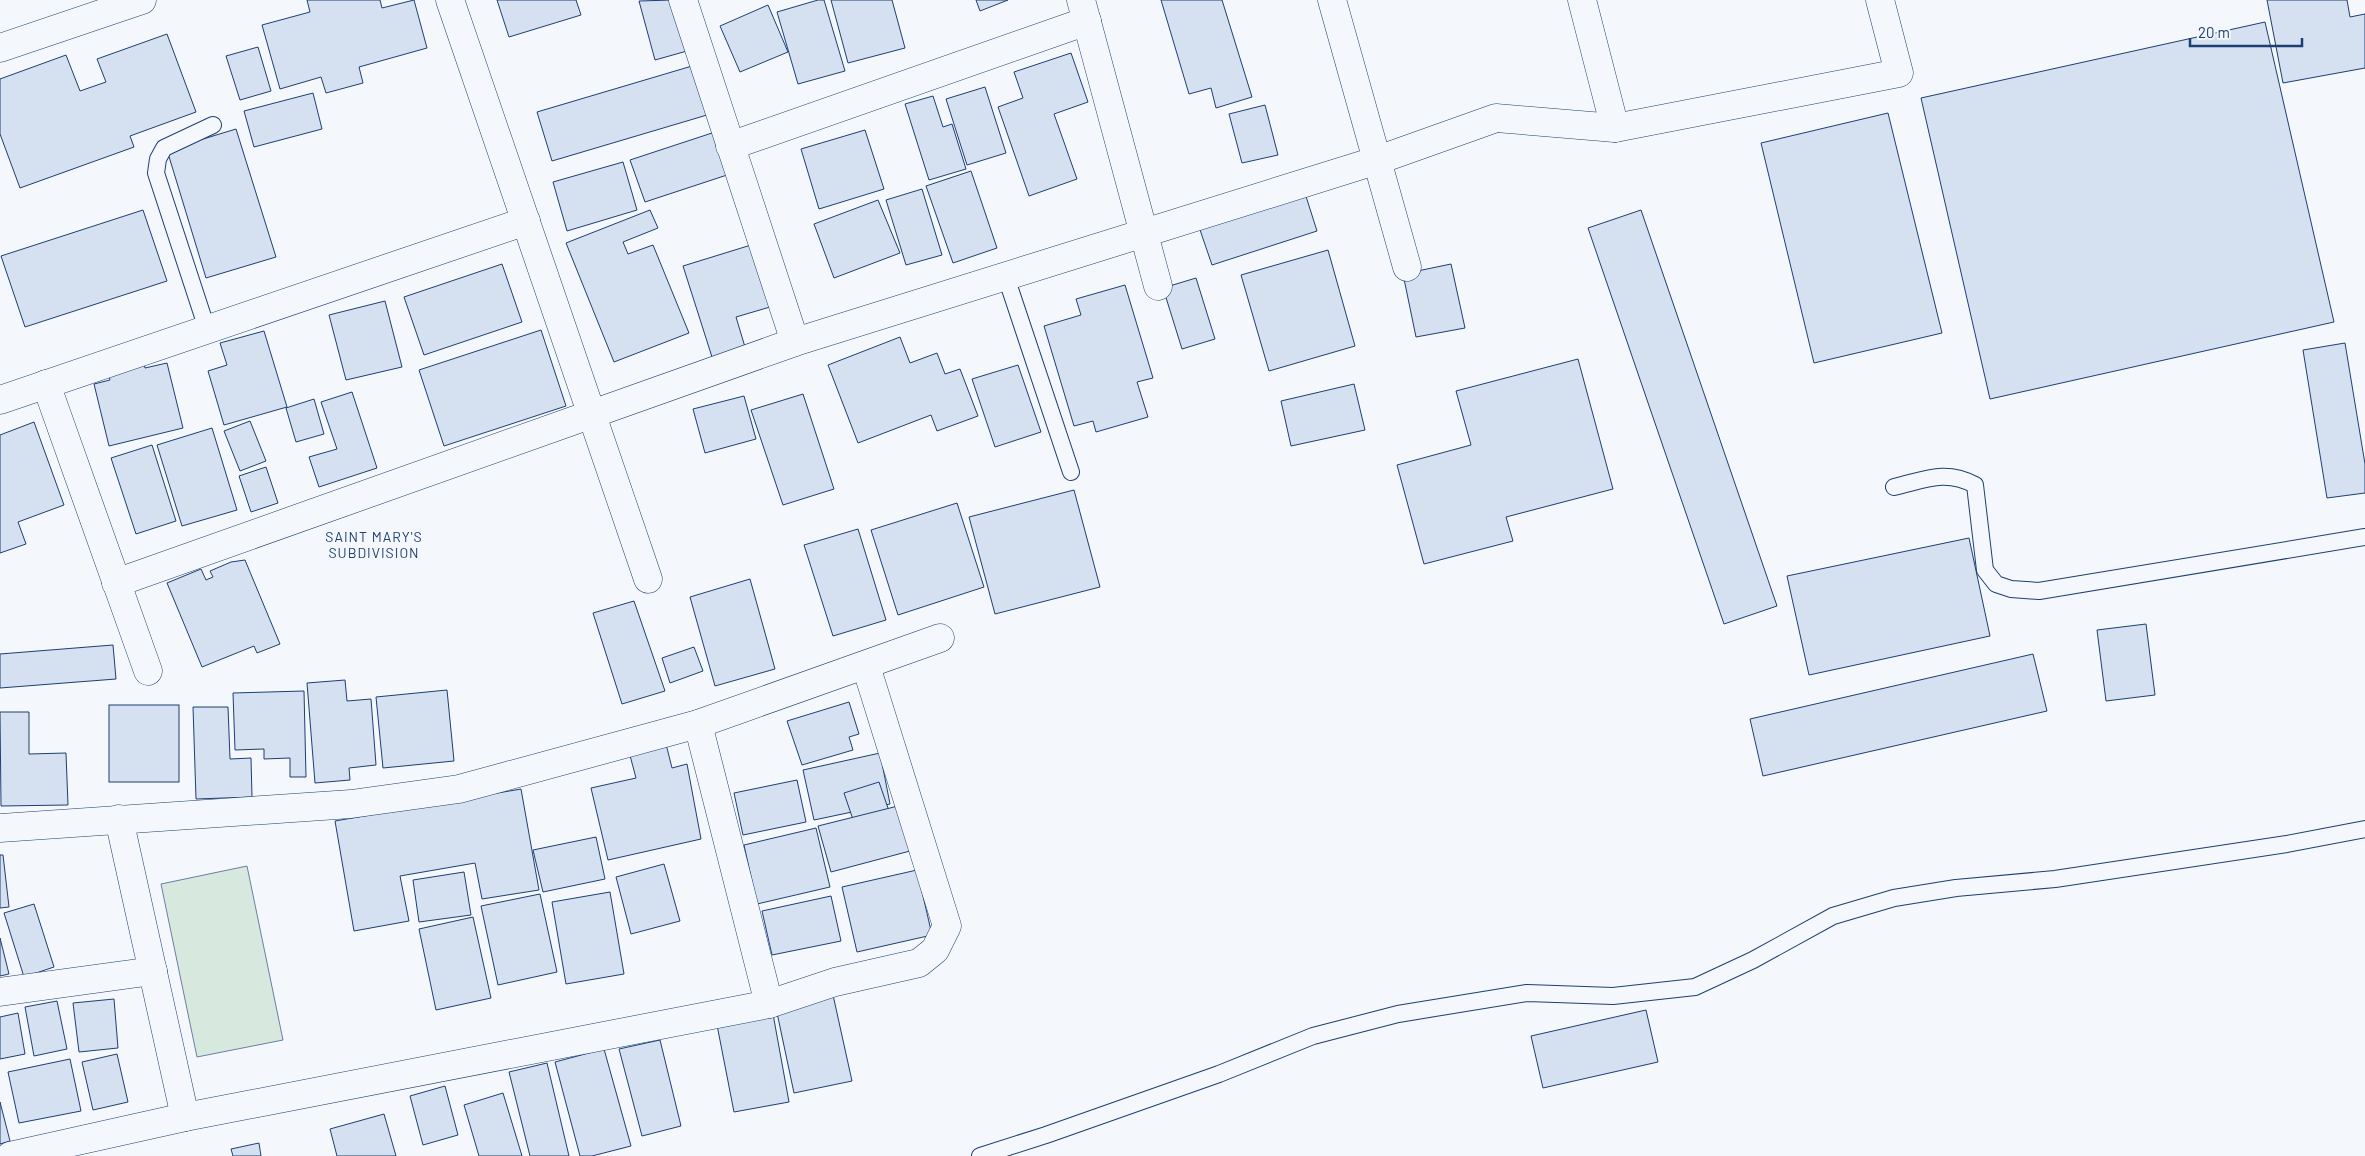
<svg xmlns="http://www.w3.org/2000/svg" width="2365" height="1156" font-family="Barlow,sans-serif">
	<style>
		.green { fill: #d7e8df; stroke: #687fa3 }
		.building { fill: #d5e0f0; stroke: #1d3f73 }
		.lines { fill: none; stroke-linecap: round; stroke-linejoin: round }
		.lane-casing { stroke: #1d3f73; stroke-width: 18 }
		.street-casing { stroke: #1d3f73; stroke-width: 29 }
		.lane { stroke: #f4f7fb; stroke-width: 16 }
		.street { stroke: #f4f7fb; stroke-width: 28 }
		.labels { text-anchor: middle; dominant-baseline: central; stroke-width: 4; stroke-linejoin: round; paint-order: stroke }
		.neighbourhood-label { font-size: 14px; letter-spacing: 1px; fill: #1d3f73; stroke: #f4f7fb }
	</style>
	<rect width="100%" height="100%" fill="#f4f7fb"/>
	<polygon class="green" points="247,866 283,1040 197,1057 161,884"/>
	<g class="building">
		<polygon points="307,0 380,0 382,8 414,0 427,48 359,67 363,83 326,93 321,77 280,89 262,25 310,12"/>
		<polygon points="497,0 576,0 581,15 509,37"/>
		<polygon points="672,0 687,51 655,60 639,1"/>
		<polygon points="818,0 824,0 845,71 798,84 777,12"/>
		<polygon points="831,0 892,0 905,48 848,63"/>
		<polygon points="976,0 1008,0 980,11"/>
		<polygon points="1161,0 1222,0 1252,97 1216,108 1211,88 1189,94"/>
		<polygon points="2267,0 2347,0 2350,17 2365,14 2365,68 2283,83"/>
		<polygon points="768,5 788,52 740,72 720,26"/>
		<polygon points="2265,22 2334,322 1990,399 1921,98"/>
		<polygon points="167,34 196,112 130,136 134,147 20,188 0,134 0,79 66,55 80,91 106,82 97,59"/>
		<polygon points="258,47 271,91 240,100 226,56"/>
		<polygon points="1071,53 1088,102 1054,114 1077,179 1029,196 998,107 1023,98 1014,72"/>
		<polygon points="692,66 707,115 552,161 537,112"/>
		<polygon points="985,87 1006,153 967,165 946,99"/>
		<polygon points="313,93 322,129 254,147 244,111"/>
		<polygon points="933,96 943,127 952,124 966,169 929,180 905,104"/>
		<polygon points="1265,105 1278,155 1242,163 1229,114"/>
		<polygon points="1888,113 1942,333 1814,363 1761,143"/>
		<polygon points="236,129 276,257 206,278 167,150"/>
		<polygon points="865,130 884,189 819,209 801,149"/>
		<polygon points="715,132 730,174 645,202 630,160"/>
		<polygon points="623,162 637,210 567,231 553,182"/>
		<polygon points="971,171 997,248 953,263 926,186"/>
		<polygon points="922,189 942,255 906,265 886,200"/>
		<polygon points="1304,190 1317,231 1212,265 1198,224"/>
		<polygon points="878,200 900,253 834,278 814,224"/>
		<polygon points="143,210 167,281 25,327 1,256"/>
		<polygon points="650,210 658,228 623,242 628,254 653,245 689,333 614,362 566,243"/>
		<polygon points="1641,210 1777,606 1724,624 1588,228"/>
		<polygon points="751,245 770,307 736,317 745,347 712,357 683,266"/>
		<polygon points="1328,250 1355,346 1269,371 1241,275"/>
		<polygon points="502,264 522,322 424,355 404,297"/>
		<polygon points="1451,264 1465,328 1416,337 1403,274"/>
		<polygon points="1196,278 1215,339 1182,349 1163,288"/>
		<polygon points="1125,285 1153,378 1137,382 1148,417 1096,432 1093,421 1074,426 1044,326 1081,315 1076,299"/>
		<polygon points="385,301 402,367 346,380 329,315"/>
		<polygon points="541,330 566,406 444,446 419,370"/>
		<polygon points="264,331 287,407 224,425 208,371 227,365 220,343"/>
		<polygon points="900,337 910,363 937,353 945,374 960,369 978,416 937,431 931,415 858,443 828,365"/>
		<polygon points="2345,343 2365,464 2365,493 2327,498 2303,350"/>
		<polygon points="1578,359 1613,489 1506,517 1513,541 1424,564 1397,465 1471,445 1456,391"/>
		<polygon points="143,360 145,368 167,363 183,428 109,446 94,384 110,380 107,369"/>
		<polygon points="1018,365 1041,432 995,447 972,379"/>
		<polygon points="1354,384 1365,430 1291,446 1281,401"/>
		<polygon points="352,392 377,468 319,487 309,457 337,449 321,402"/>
		<polygon points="803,394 834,489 783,505 751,410"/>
		<polygon points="744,396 756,439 705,453 693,409"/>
		<polygon points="314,399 324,434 296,442 286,408"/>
		<polygon points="250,421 266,461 240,471 224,431"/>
		<polygon points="34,422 64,505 18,522 26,544 0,553 0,435"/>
		<polygon points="212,428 237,510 182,526 157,445"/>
		<polygon points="152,445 176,521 136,534 111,458"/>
		<polygon points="266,467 278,503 251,512 239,476"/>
		<polygon points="1074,490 1100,587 995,614 969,517"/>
		<polygon points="957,503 984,587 898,615 871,530"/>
		<polygon points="858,529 886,620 833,636 804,545"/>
		<polygon points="1969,538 1990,636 1809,675 1787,576"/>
		<polygon points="245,560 280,644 257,653 254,646 202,667 167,583 201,569 206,580 213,577 210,571 231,562"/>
		<polygon points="750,579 775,669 715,686 690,597"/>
		<polygon points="634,601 665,691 622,704 593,613"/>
		<polygon points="2146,624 2155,695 2106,701 2097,630"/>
		<polygon points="113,645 116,679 0,688 0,654"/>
		<polygon points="694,647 703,671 670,683 662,658"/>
		<polygon points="2033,654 2047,711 1763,776 1750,719"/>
		<polygon points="345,680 347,701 371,699 376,765 349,768 350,780 315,783 307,683"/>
		<polygon points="447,690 454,761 383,768 376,697"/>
		<polygon points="304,691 306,777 290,777 290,758 264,759 264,749 235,750 233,693"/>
		<polygon points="849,702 859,734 849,737 853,750 802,765 787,721"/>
		<rect x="109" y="705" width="70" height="77"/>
		<polygon points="193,707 228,707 230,759 251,758 252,797 196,799"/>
		<polygon points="0,712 29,712 29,754 66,753 68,805 1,806"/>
		<polygon points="665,740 672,768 687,764 701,839 608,860 591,788 636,778 628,748"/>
		<polygon points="880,753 890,804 814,820 803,770"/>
		<polygon points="797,780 806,822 743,835 734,793"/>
		<polygon points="879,782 900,843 865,855 844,793"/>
		<polygon points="521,789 539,890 482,899 475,863 400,876 409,921 354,931 335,821"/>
		<polygon points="898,806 910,851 831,872 818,826"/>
		<polygon points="816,828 830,887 757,904 744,845"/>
		<polygon points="596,837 605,879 543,892 533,850"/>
		<polygon points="0,855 3,855 9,907 0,908"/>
		<polygon points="664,864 680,921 631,934 616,877"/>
		<polygon points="917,870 932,935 857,952 842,887"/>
		<polygon points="464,872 471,915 419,922 413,880"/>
		<polygon points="610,892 624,974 566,984 552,902"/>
		<polygon points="540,894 557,972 498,985 481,906"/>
		<polygon points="831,896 841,941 772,955 762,911"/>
		<polygon points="34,904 54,967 24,977 4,913"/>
		<polygon points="473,917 491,998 436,1010 419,929"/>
		<polygon points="0,938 9,974 0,976"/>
		<polygon points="833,995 852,1081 794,1093 776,1008"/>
		<polygon points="114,999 118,1048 79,1052 73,1003"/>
		<polygon points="57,1001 67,1049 34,1056 25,1007"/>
		<polygon points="1646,1010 1658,1062 1543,1088 1531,1036"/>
		<polygon points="18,1013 25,1054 0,1059 0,1017"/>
		<polygon points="773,1014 789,1102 734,1112 717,1025"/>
		<polygon points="660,1040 681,1126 642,1136 619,1049"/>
		<polygon points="604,1049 631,1146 592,1156 580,1156 555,1062"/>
		<polygon points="117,1054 128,1102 93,1110 82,1062"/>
		<polygon points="70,1059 81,1111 19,1123 8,1072"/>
		<polygon points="547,1063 569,1156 530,1156 509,1072"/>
		<polygon points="445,1086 458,1135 423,1145 410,1096"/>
		<polygon points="503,1093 522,1156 479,1156 464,1105"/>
		<polygon points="0,1102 10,1141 0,1144"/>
		<polygon points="384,1114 396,1156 337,1156 330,1129"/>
		<polygon points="259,1143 261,1156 233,1156 231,1149"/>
	</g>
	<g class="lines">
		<defs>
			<g id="lane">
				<polyline points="1006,277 1071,472"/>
				<polyline points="207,329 156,173 158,159 164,148 213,125"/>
				<path d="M1894,487C1925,480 1945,469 1975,485L1985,570L1996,584L2011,589L2039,591L2365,537"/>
				<polyline points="980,1156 1046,1135 1219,1074 1313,1036 1398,1014 1527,993 1613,996 1695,987 1753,960 1833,916 1894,898 1956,888 2055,879 2287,844 2365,829"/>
			</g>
			<g id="street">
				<polyline points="450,0 648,579"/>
				<polyline points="683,0 795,342"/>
				<polyline points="1081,0 1158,286"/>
				<polyline points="1332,0 1407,267"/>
				<polyline points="1582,0 1615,128"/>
				<polyline points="0,48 142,0"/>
				<polyline points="730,146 1087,21"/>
				<polyline points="46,384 148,671"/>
				<polyline points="0,400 526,221"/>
				<polyline points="116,583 795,342 1378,160 1496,118 1615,128 1899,73 1880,0"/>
				<polyline points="698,724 769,1004"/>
				<polyline points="119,819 185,1117"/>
				<polyline points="0,828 351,804 459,789 698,724 940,638"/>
				<polyline points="0,992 153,971"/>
				<polyline points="10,1156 185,1117 769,1004 835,982 919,963 935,950 947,926 866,666"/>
			</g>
		</defs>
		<use href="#lane" class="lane-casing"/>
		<use href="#street" class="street-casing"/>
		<use href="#lane" class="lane"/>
		<use href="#street" class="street"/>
	</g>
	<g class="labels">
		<g class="neighbourhood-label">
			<text x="374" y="536">SAINT MARY'S<tspan x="374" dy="16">SUBDIVISION</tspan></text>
		</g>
	</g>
	<path d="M2190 38v8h112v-8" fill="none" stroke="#1d3f73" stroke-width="2.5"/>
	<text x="2198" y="38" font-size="15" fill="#1d3f73" stroke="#f4f7fb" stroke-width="4" paint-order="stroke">20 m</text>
</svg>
